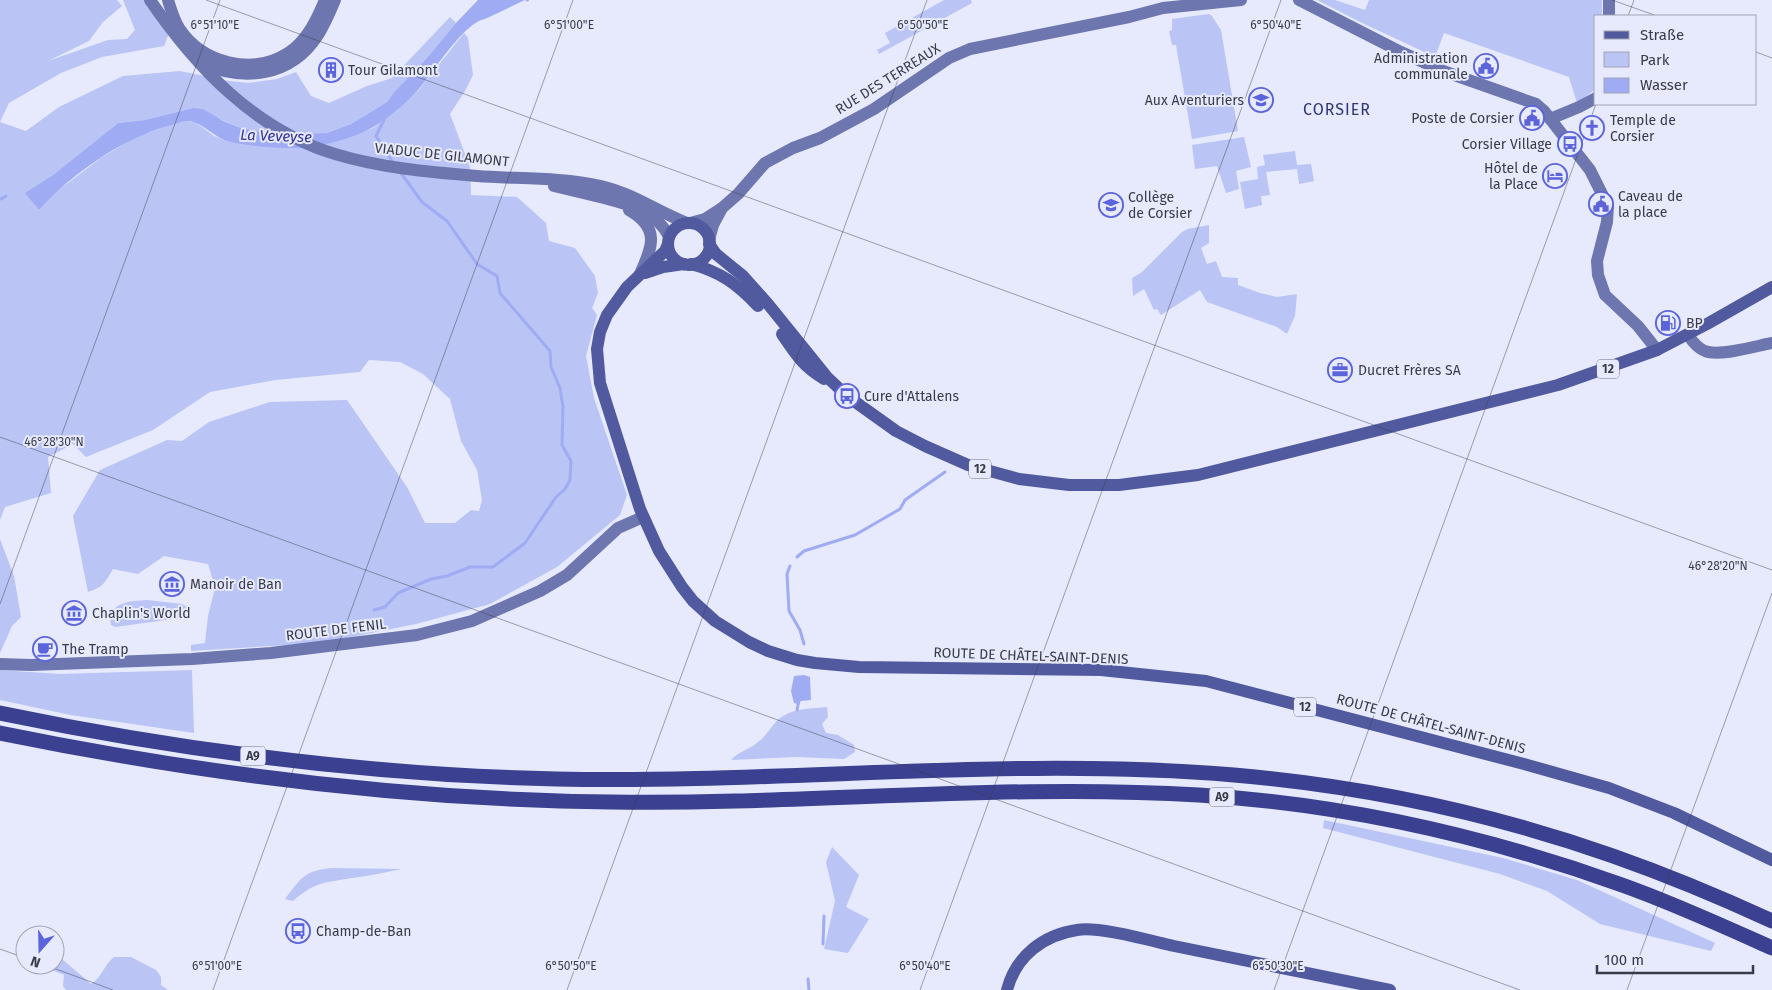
<svg xmlns="http://www.w3.org/2000/svg" width="1772" height="990" font-family="'Fira Sans',sans-serif">
	<style>
		.green { fill: #bac4f5 }
		.water { fill: #9facf3 }
		.lines { fill: none; stroke-linecap: round; stroke-linejoin: round }
		.stream { stroke: #9facf3; stroke-width: 3 }
		.secondary { stroke: #6d76af; stroke-width: 12 }
		.primary { stroke: #515a9f; stroke-width: 12 }
		.highway { stroke: #3b4190; stroke-width: 15 }
		.ticks { fill: none; stroke: #393c48; stroke-width: 1; stroke-opacity: 0.45 }
		.labels { text-anchor: middle; dominant-baseline: central; stroke-width: 4; stroke-linejoin: round; paint-order: stroke }
		.shield { fill: #e6eafc; stroke: #6d707e; stroke-width: 1 }
		.shield-label { font-size: 12px; font-weight: bold; fill: #393c48 }
		.poi-label { font-size: 14px; fill: #393c48; stroke: #e6eafc; text-anchor: start }
		.street-label { font-size: 14px; fill: #393c48; stroke: #e6eafc }
		.water-label { font-size: 15px; font-style: italic; fill: #333397; stroke: #e6eafc }
		.quarter-label { font-size: 16px; letter-spacing: 1px; fill: #303671; stroke: #e6eafc }
		.ticks-label { font-size: 12px; text-anchor: middle; fill: #393c48; stroke: #e6eafc; stroke-width: 4; stroke-linejoin: round; paint-order: stroke }
	</style>
	<rect width="100%" height="100%" fill="#e6eafc"/>
	<g class="green">
		<path d="M0,0H117L122,6L103,22L89,41L48,61L108,40L127,39L135,30L123,0H155L169,33L164,46L102,57L61,73L9,103L0,122L26,131L59,107L123,76L180,71L229,81L249,83L277,79L296,72L311,96L329,103L367,86L392,78L450,17L456,23L426,59L395,91L387,102L351,124L327,133L274,134L241,128L193,108L145,120L118,123L53,175L26,193L39,210L52,195L101,158L137,136L176,123L188,121L195,122L214,136L230,142L309,148L353,136L373,128L396,111L418,91L464,33L468,38L473,75L465,91L450,114L470,167L471,195L517,197L546,223L549,241L575,248L595,276L598,293L592,308L597,315L586,356L594,398L627,495L620,515L557,567L490,604L416,624L321,643L191,651V645L205,643L208,616L215,588L208,564L164,556L138,574L113,569C105,583 103,587 88,592L73,516L100,470L167,440L182,441L209,422L270,402L347,400L407,487L425,523H455L471,510L479,511L482,500L477,470L461,441L450,399L423,374L400,362L369,360L360,372L275,380L210,392L153,430L86,457L73,444L48,457L51,493L5,507L0,520Z"/>
		<polygon points="944,0 971,0 972,3 879,54 877,50 890,43 885,33"/>
		<polygon points="1317,0 1335,0 1365,10 1369,0 1602,0 1602,16 1596,16 1596,86 1593,91 1577,103 1569,77 1444,33 1435,57 1360,22"/>
		<polygon points="1209,14 1212,16 1221,30 1238,131 1192,139 1176,45 1172,45 1169,31 1172,30 1172,19"/>
		<polygon points="1244,137 1251,167 1236,171 1239,189 1226,193 1217,166 1195,169 1192,145"/>
		<polygon points="1295,151 1297,165 1311,164 1314,181 1299,184 1297,169 1266,172 1270,195 1261,196 1262,205 1245,209 1240,182 1258,179 1257,167 1265,165 1263,155"/>
		<polygon points="1209,225 1209,243 1201,248 1207,264 1216,261 1222,277 1238,278 1238,285 1260,293 1277,297 1297,294 1295,316 1287,334 1277,327 1207,302 1200,290 1161,315 1157,309 1154,310 1144,289 1133,296 1132,278 1142,272 1182,232 1188,229"/>
		<polygon points="0,539 14,576 21,617 12,626 0,653"/>
		<path d="M147,600L182,604L191,609V614L188,617L115,627L111,625C107,602 130,601 147,600Z"/>
		<polygon points="0,670 60,674 192,670 194,733 71,715 0,700"/>
		<path d="M827,707L828,717L822,724L826,733L838,735L854,745L855,752L844,759L797,757L731,760C738,752 748,750 757,743C765,737 769,730 775,723C788,708 808,709 827,707Z"/>
		<polygon points="1324,820 1503,858 1577,880 1715,943 1711,951 1600,924 1547,891 1500,874 1323,828"/>
		<polygon points="832,847 859,875 846,907 869,919 848,953 824,949 835,901 826,862"/>
		<path d="M332,868L402,869C385,872 369,876 352,878C324,883 316,881 293,901L285,899C302,877 304,871 332,868Z"/>
		<path d="M55,953L91,984C102,977 104,965 114,957H131L156,970L161,977V985L168,990H66L63,986L64,975L45,967L46,965H55Z"/>
	</g>
	<g class="water">
		<path d="M478,0H529L528,2L525,0L485,19C464,22 433,73 418,90C402,108 377,128 354,136C340,141 324,145 310,147C293,150 248,146 230,142C216,139 203,123 190,121C183,121 175,124 168,126C123,138 70,175 39,210L25,193L53,175L118,123L145,120L193,108L203,109L223,121L241,128L274,134L327,133L351,124L387,102L395,91L426,59L456,23Z"/>
		<polygon points="804,675 810,677 811,700 801,701 798,704 794,703 791,691 794,676"/>
	</g>
	<g class="lines">
		<g class="stream">
			<polyline points="386,116 376,136 394,164"/>
			<polyline points="1,199 6,196"/>
			<polyline points="797,557 804,551 855,535 900,509 905,500 945,472"/>
			<polyline points="790,566 787,574 789,611 800,630 804,644"/>
			<polyline points="374,610 385,607 398,593 431,579 447,576 470,567 493,567 525,543 556,497 565,489 570,480 571,461 562,445 563,407 560,388 551,367 550,351 500,293 497,276 477,264 447,221 422,202 401,173"/>
			<polyline points="797,710 799,700"/>
			<polyline points="823,944 824,916"/>
			<polyline points="808,979 809,990"/>
		</g>
		<g class="secondary">
			<path d="M150,0C196,67 255,130 335,154C381,168 429,172 477,176C518,179 560,177 601,186C632,193 658,212 687,223"/>
			<path d="M168,0C171,10 174,20 179,28C202,63 252,76 288,53C307,41 317,19 325,0"/>
			<polyline points="1299,0 1401,52 1443,71 1536,104 1544,111 1590,170 1608,206 1607,222 1597,261 1598,275 1605,295 1638,326 1657,350"/>
			<polyline points="1609,0 1609,16"/>
			<path d="M201,63C244,82 291,77 318,35C325,24 330,12 335,0"/>
			<polyline points="1550,119 1579,107 1596,98"/>
			<path d="M554,186C571,190 587,194 604,198C631,205 655,211 669,236"/>
			<path d="M629,210C660,228 653,246 640,274"/>
			<polyline points="690,223 705,219 722,208 738,194 765,163 793,148 820,138 874,109 949,58 970,49 1129,17 1163,8 1241,0"/>
			<polyline points="709,240 713,225 721,210"/>
			<path d="M1688,335C1692,341 1697,348 1705,351C1719,357 1756,346 1772,343"/>
			<polyline points="0,664 31,665 192,659 271,653 417,635 472,621 540,591 567,575 618,528 643,517"/>
		</g>
		<g class="primary">
			<circle cx="689" cy="244" r="21"/>
			<polyline points="668,244 665,251 627,287 607,315 600,332 597,349 600,383 640,509 659,551 682,587 693,601 715,621 749,642 768,651 797,660 815,663 859,667 1101,670 1206,681 1524,764 1609,788 1674,813 1772,860"/>
			<polyline points="709,244 716,254 743,276 768,304 827,377 847,396 896,431 925,446 968,465 1019,479 1069,485 1119,485 1198,475 1558,385 1657,350 1707,324 1772,287"/>
			<path d="M691,264C721,272 737,284 758,306"/>
			<polyline points="645,273 663,267 684,264"/>
			<path d="M782,334C797,356 802,365 824,379"/>
			<path d="M1007,990C1016,956 1043,935 1077,930C1099,926 1151,941 1174,946C1246,961 1318,975 1390,990"/>
		</g>
		<g class="highway">
			<path d="M0,713C183,751 369,775 556,779C782,784 1008,756 1234,775C1362,786 1491,813 1613,856C1667,875 1720,897 1772,921"/>
			<path d="M0,733C201,774 405,800 611,802C807,805 1003,783 1199,795C1343,804 1486,836 1622,885C1673,903 1723,926 1772,948"/>
		</g>
	</g>
	<path class="ticks" d="M206,0L1772,570M1612,0L1657,16M1628,16L1634,0M1756,52L1772,58M0,437L1520,990M0,604L220,0M0,949L25,958M45,965L113,990M213,990L573,0M567,990L927,0M920,990L1281,0M1274,990L1596,104M1627,990L1772,593"/>
	<defs>
		<symbol id="civic-ring" viewBox="-11 -11 22 22"><circle r="9.5" fill="#e6eafc" stroke="#5c64dc" stroke-width="1.5"/><path d="M-.6-6.5H3V-4.5H.6V-3L4-1V1h2V6H-6V1h2V-1L-.6-3ZM-1.2 2.5V6h2.4V2.5Z" fill="#5c64dc"/></symbol>
		<symbol id="building-ring" viewBox="-11 -11 22 22"><circle r="9.5" fill="#e6eafc" stroke="#5c64dc" stroke-width="1.5"/><path d="M-4-6H4V6H1V3H-1V6H-4ZM-2.5-4.3h1.7v1.8h-1.7ZM.8-4.3h1.7v1.8H.8ZM-2.5-1h1.7V.8h-1.7ZM.8-1h1.7V.8H.8Z" fill="#5c64dc"/></symbol>
		<symbol id="school-ring" viewBox="-11 -11 22 22"><circle r="9.5" fill="#e6eafc" stroke="#5c64dc" stroke-width="1.5"/><path d="M0-5L7-2L0 1L-7-2ZM-4 1L0 2.5L4 1V4Q0 6-4 4Z" fill="#5c64dc"/></symbol>
		<symbol id="church-ring" viewBox="-11 -11 22 22"><circle r="9.5" fill="#e6eafc" stroke="#5c64dc" stroke-width="1.5"/><path d="M-1.2-6h2.4v3.5h3.3v2.4h-3.3V6h-2.4V-.1h-3.3v-2.4h3.3Z" fill="#5c64dc"/></symbol>
		<symbol id="bus-ring" viewBox="-11 -11 22 22"><circle r="9.5" fill="#e6eafc" stroke="#5c64dc" stroke-width="1.5"/><path d="M-5-6H5V4H4V6H2V4H-2V6H-4V4H-5ZM-3.5-4V0h7V-4ZM-3.5 1.2v1.5H-2V1.2ZM2 1.2v1.5H3.5V1.2Z" fill="#5c64dc"/></symbol>
		<symbol id="hotel-ring" viewBox="-11 -11 22 22"><circle r="9.5" fill="#e6eafc" stroke="#5c64dc" stroke-width="1.5"/><path d="M-6-4.5h1.5V1H6V5H4.5V3h-9V5H-6ZM-4 0a1.8 1.8 0 1 1 3.6 0ZM.5 0V-2.5h3Q6-2.5 6 0Z" fill="#5c64dc"/></symbol>
		<symbol id="fuel-ring" viewBox="-11 -11 22 22"><circle r="9.5" fill="#e6eafc" stroke="#5c64dc" stroke-width="1.5"/><path d="M-5.5-6h7V0h2V4h1.3V-2.5L3-4.5l.8-.8L6-3V5H2.5V1h-1V6h-7ZM-4.2-4.7v3.2H.2V-4.7Z" fill="#5c64dc"/></symbol>
		<symbol id="office-ring" viewBox="-11 -11 22 22"><circle r="9.5" fill="#e6eafc" stroke="#5c64dc" stroke-width="1.5"/><path d="M-6-3h4V-5.5h4V-3h4V5H-6ZM-1-4.5V-3h2v-1.5ZM-6 0V1H6V0Z" fill="#5c64dc"/></symbol>
		<symbol id="museum-ring" viewBox="-11 -11 22 22"><circle r="9.5" fill="#e6eafc" stroke="#5c64dc" stroke-width="1.5"/><path d="M0-6L6-3V-2H-6V-3ZM-5-1h2V3h-2ZM-1-1h2V3h-2ZM3-1h2V3H3ZM-6 4H6V6H-6Z" fill="#5c64dc"/></symbol>
		<symbol id="cafe-ring" viewBox="-11 -11 22 22"><circle r="9.5" fill="#e6eafc" stroke="#5c64dc" stroke-width="1.5"/><path d="M-5.5-4.5H6V0H3Q3 3.5 0 3.5H-2.5Q-5.5 3.5-5.5 0ZM3-3.2v2h1.7v-2ZM-6 4.5H4V6H-6Z" fill="#5c64dc"/></symbol>
	</defs>
	<g fill-rule="evenodd">
		<use href="#civic-ring" x="1472" y="52" width="28" height="28"/>
		<use href="#building-ring" x="317" y="56" width="28" height="28"/>
		<use href="#school-ring" x="1247" y="86" width="28" height="28"/>
		<use href="#civic-ring" x="1518" y="104" width="28" height="28"/>
		<use href="#church-ring" x="1578" y="114" width="28" height="28"/>
		<use href="#bus-ring" x="1556" y="130" width="28" height="28"/>
		<use href="#hotel-ring" x="1541" y="162" width="28" height="28"/>
		<use href="#civic-ring" x="1587" y="190" width="28" height="28"/>
		<use href="#school-ring" x="1097" y="191" width="28" height="28"/>
		<use href="#fuel-ring" x="1654" y="309" width="28" height="28"/>
		<use href="#office-ring" x="1326" y="356" width="28" height="28"/>
		<use href="#bus-ring" x="833" y="382" width="28" height="28"/>
		<use href="#museum-ring" x="158" y="570" width="28" height="28"/>
		<use href="#museum-ring" x="60" y="599" width="28" height="28"/>
		<use href="#cafe-ring" x="31" y="635" width="28" height="28"/>
		<use href="#bus-ring" x="284" y="917" width="28" height="28"/>
	</g>
	<g class="labels">
		<g class="shield">
			<rect x="1597" y="359.5" width="22" height="19" rx="4"/>
			<rect x="969" y="459.5" width="22" height="19" rx="4"/>
			<rect x="1294" y="697.5" width="22" height="19" rx="4"/>
			<rect x="240.5" y="746.5" width="25" height="19" rx="4"/>
			<rect x="1209.5" y="787.5" width="25" height="19" rx="4"/>
		</g>
		<g class="shield-label">
			<text x="1608" y="369">12</text>
			<text x="980" y="469">12</text>
			<text x="1305" y="707">12</text>
			<text x="253" y="756">A9</text>
			<text x="1222" y="797">A9</text>
		</g>
		<g class="poi-label">
			<text x="1468" y="58" text-anchor="end">Administration<tspan x="1468" dy="16">communale</tspan></text>
			<text x="348" y="70">Tour Gilamont</text>
			<text x="1244" y="100" text-anchor="end">Aux Aventuriers</text>
			<text x="1514" y="118" text-anchor="end">Poste de Corsier</text>
			<text x="1610" y="120">Temple de<tspan x="1610" dy="16">Corsier</tspan></text>
			<text x="1552" y="144" text-anchor="end">Corsier Village</text>
			<text x="1538" y="168" text-anchor="end">Hôtel de<tspan x="1538" dy="16">la Place</tspan></text>
			<text x="1618" y="196">Caveau de<tspan x="1618" dy="16">la place</tspan></text>
			<text x="1128" y="197">Collège<tspan x="1128" dy="16">de Corsier</tspan></text>
			<text x="1686" y="323">BP</text>
			<text x="1358" y="370">Ducret Frères SA</text>
			<text x="864" y="396">Cure d'Attalens</text>
			<text x="190" y="584">Manoir de Ban</text>
			<text x="92" y="613">Chaplin's World</text>
			<text x="62" y="649">The Tramp</text>
			<text x="316" y="931">Champ-de-Ban</text>
		</g>
		<g class="street-label">
			<text transform="translate(888 79) rotate(-32)">RUE DES TERREAUX</text>
			<text transform="translate(442 155) rotate(6)">VIADUC DE GILAMONT</text>
			<text transform="translate(336 630) rotate(-7)">ROUTE DE FENIL</text>
			<text transform="translate(1031 656) rotate(2)">ROUTE DE CHÂTEL-SAINT-DENIS</text>
			<text transform="translate(1431 724) rotate(15)">ROUTE DE CHÂTEL-SAINT-DENIS</text>
		</g>
		<g class="water-label">
			<text transform="translate(276 136) rotate(2)">La Veveyse</text>
		</g>
		<g class="quarter-label">
			<text x="1337" y="109">CORSIER</text>
		</g>
	</g>
	<g class="ticks-label">
		<text x="215" y="29">6°51'10"E</text>
		<text x="569" y="29">6°51'00"E</text>
		<text x="923" y="29">6°50'50"E</text>
		<text x="1276" y="29">6°50'40"E</text>
		<text x="54" y="446">46°28'30"N</text>
		<text x="1718" y="570">46°28'20"N</text>
		<text x="217" y="970">6°51'00"E</text>
		<text x="571" y="970">6°50'50"E</text>
		<text x="925" y="970">6°50'40"E</text>
		<text x="1278" y="970">6°50'30"E</text>
	</g>
	<rect x="1594" y="15" width="162" height="90" fill="#e6eafc" stroke="#a1a4b4"/>
	<rect x="1604" y="31" width="25" height="8" fill="#515a9f" stroke="#a1a4b4"/>
	<text x="1640" y="40" font-size="15" fill="#393c48">Straße</text>
	<rect x="1604" y="52" width="25" height="15" fill="#bac4f5" stroke="#a1a4b4"/>
	<text x="1640" y="65" font-size="15" fill="#393c48">Park</text>
	<rect x="1604" y="78" width="25" height="15" fill="#9facf3" stroke="#a1a4b4"/>
	<text x="1640" y="90" font-size="15" fill="#393c48">Wasser</text>
	<g transform="translate(40 950) rotate(200)"><circle r="24" fill="#e6eafc" stroke="#a1a4b4"/>
	<path d="M0-4L9 19L0 12L-9 19Z" fill="#5c64dc"/>
	<text y="-8" font-size="14" font-weight="bold" text-anchor="middle" fill="#393c48">N</text>
	</g>
	<path d="M1597 965v8h156v-8" fill="none" stroke="#393c48" stroke-width="2.5"/>
	<text x="1604" y="965" font-size="15" fill="#393c48" stroke="#e6eafc" stroke-width="4" paint-order="stroke">100 m</text>
</svg>
